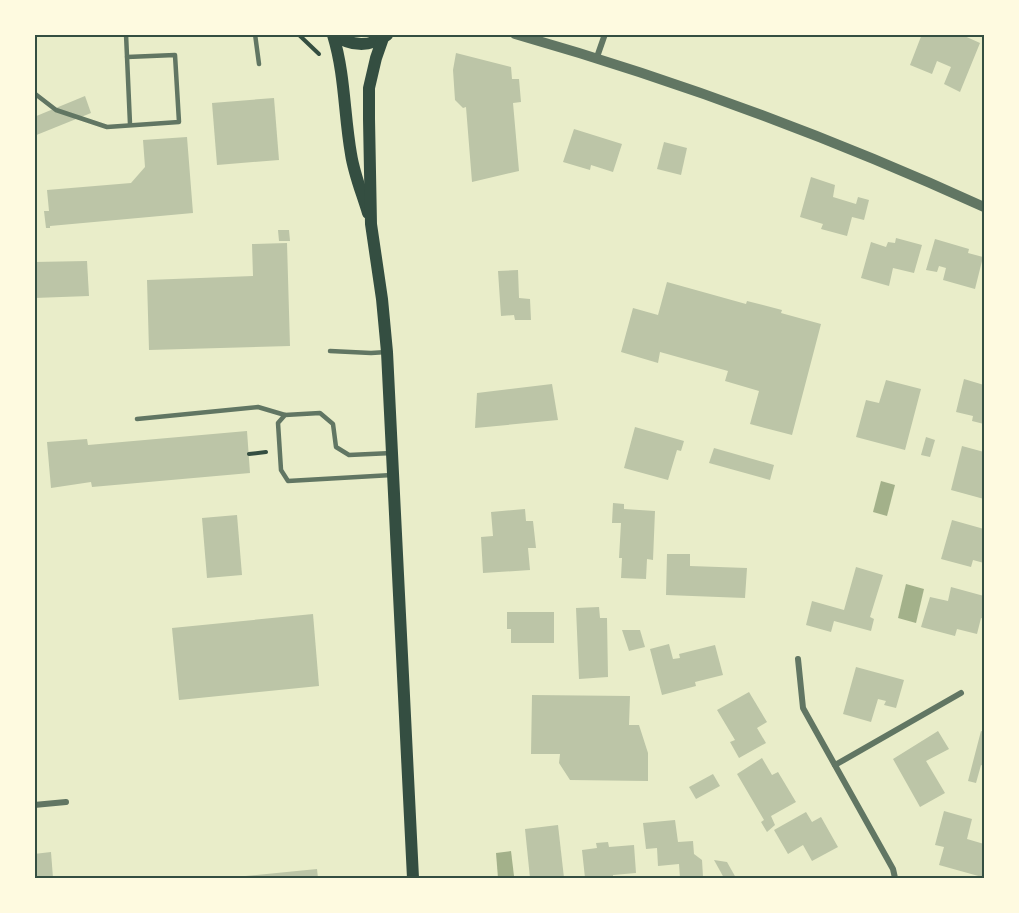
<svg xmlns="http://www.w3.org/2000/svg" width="1019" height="913" font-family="'Asap Condensed',sans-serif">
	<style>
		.water { fill: #a3b18a }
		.building { fill: #bcc5a7 }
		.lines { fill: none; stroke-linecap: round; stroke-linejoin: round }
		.path { stroke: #344e41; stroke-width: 4 }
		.service { stroke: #617663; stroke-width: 4.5 }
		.minor { stroke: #617663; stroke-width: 6 }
		.tertiary { stroke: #617663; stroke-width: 10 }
		.secondary { stroke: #344e41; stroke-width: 12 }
		.neatline { fill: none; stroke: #344e41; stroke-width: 2 }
	</style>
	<rect width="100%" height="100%" fill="#e9edc9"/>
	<g class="water">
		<polygon points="881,481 895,485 887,516 873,512"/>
		<polygon points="906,584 924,589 916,623 898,618"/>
		<polygon points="511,851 514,876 498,878 496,853"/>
	</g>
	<g class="building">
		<polygon points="922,34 960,34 980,43 960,92 944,84 951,67 937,61 932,74 910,65"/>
		<polygon points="456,53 511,67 512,79 519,79 521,102 513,103 519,171 472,182 466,107 463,108 455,100 453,70"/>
		<polygon points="85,96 91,113 34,136 34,117"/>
		<polygon points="274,98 279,160 217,165 212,103"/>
		<polygon points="574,129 622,144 613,172 591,165 590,170 563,162"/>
		<polygon points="187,137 193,213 50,226 50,228 46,228 44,211 49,211 47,190 131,183 145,167 143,140"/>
		<polygon points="664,142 687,148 681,175 657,169"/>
		<polygon points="811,177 835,185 833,197 856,204 858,197 869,200 864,220 852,217 847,236 821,229 823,224 800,217"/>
		<polygon points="278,230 289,230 290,241 279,241"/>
		<polygon points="896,238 922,245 914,273 893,268 889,286 861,278 871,242 886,247 888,242 895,243"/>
		<polygon points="935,239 969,249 968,253 983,257 975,289 943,280 946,268 939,266 937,272 926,270"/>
		<polygon points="287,243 290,346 149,350 147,280 253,276 252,244"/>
		<polygon points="87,261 89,296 34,298 34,262"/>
		<polygon points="518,270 519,298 530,299 531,320 515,320 514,315 501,316 498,271"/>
		<polygon points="667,282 746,304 747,301 782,310 781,313 821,324 792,435 750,424 759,391 725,381 728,371 660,352 658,363 621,352 633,308 658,315"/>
		<polygon points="964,379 984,385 984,424 972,421 973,416 956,412"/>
		<polygon points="886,380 921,389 905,450 856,437 866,400 879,403"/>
		<polygon points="552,384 558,420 475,428 477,393"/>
		<polygon points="635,427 684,441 681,451 677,450 668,480 624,468"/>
		<polygon points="247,431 250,473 92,487 91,482 51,488 47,442 87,439 88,445"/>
		<polygon points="926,437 935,440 930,457 921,455"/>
		<polygon points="962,446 984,452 984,499 951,490"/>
		<polygon points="714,448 774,465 770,480 709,463"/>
		<polygon points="613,503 624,504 624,509 655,511 653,560 647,559 646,579 621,578 622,558 619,558 621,523 612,523"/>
		<polygon points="525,509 526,521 533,521 536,548 528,548 530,570 483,573 481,537 493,536 491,512"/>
		<polygon points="237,515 242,575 207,578 202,518"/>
		<polygon points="952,520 984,529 984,563 973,560 971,567 941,559"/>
		<polygon points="667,554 690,554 690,566 747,568 745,598 666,595"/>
		<polygon points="856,567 883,575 870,617 874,619 871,631 834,621 831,632 806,625 812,601 844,610"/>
		<polygon points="951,587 984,596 984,619 981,618 977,634 957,629 955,636 921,627 930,597 948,601"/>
		<polygon points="599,607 600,618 607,618 608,677 579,679 576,608"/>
		<polygon points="507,612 554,612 554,643 511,643 511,629 507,629"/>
		<polygon points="313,614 319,686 179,700 172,628"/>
		<polygon points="622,630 640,630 645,647 629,651"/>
		<polygon points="669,644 673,659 680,658 679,654 715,645 723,675 695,682 696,686 662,695 650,649"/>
		<polygon points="856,667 904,680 896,708 884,705 886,701 878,699 871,722 843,714"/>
		<polygon points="749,692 767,722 757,728 766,743 739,758 730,742 735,740 717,710"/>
		<polygon points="532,695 630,696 629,725 639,725 648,753 648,781 570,780 559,763 560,754 531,754"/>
		<polygon points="938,731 949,749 926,761 945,793 920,807 893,759"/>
		<polygon points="981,731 984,732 984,766 981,765 976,783 968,781"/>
		<polygon points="762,758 772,775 778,772 796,802 771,816 775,825 767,832 761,822 764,820 737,774"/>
		<polygon points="713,774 720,786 696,799 689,787"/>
		<polygon points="944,811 972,819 967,839 984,844 984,869 982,877 939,865 944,847 935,845"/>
		<polygon points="806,812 812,822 821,817 838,847 812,861 803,845 788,854 774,830"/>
		<polygon points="675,820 678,842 693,841 694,854 702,860 703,877 680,878 679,864 658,866 657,848 646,849 643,823"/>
		<polygon points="558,825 564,878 530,878 525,829"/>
		<polygon points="608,842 609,847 634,845 636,873 613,875 613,878 585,878 582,850 597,848 596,843"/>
		<polygon points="51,852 53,878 34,878 34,854"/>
		<polygon points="714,860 727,862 736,878 724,878"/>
		<polygon points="317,869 318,878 236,878 235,877"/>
	</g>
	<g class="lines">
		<g class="path">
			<polyline points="298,34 319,54"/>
			<polyline points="249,454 266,452"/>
		</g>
		<g class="service">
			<polyline points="126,34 130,124"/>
			<polyline points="255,34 259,64"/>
			<polyline points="34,93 56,110 107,127 179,122 175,55 127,57"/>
			<polyline points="330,351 371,353 387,352"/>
			<polyline points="137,419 258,407 285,415"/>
			<polyline points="392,475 288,481 281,470 278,423 285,415 320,413 333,424 336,447 349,455 392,453"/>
		</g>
		<g class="minor">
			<polyline points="34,35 36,34"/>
			<polyline points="597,57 605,34"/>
			<polyline points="798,659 803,708 893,869 895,878"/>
			<polyline points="835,765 961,693"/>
			<polyline points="34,805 66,802"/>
		</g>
		<path class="tertiary" d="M515,34C676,80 833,138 984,207"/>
		<g class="secondary">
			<path d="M333,34C350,46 369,48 387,35"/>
			<path d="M333,35C345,74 344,114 351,154C354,174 362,193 368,213"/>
			<polyline points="383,38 376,58 369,88 369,119 371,224 382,299 387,352 413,878"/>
		</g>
	</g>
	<rect width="1019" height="913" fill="none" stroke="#fefae0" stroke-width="72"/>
	<rect x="36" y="36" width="947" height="841" class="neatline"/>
</svg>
